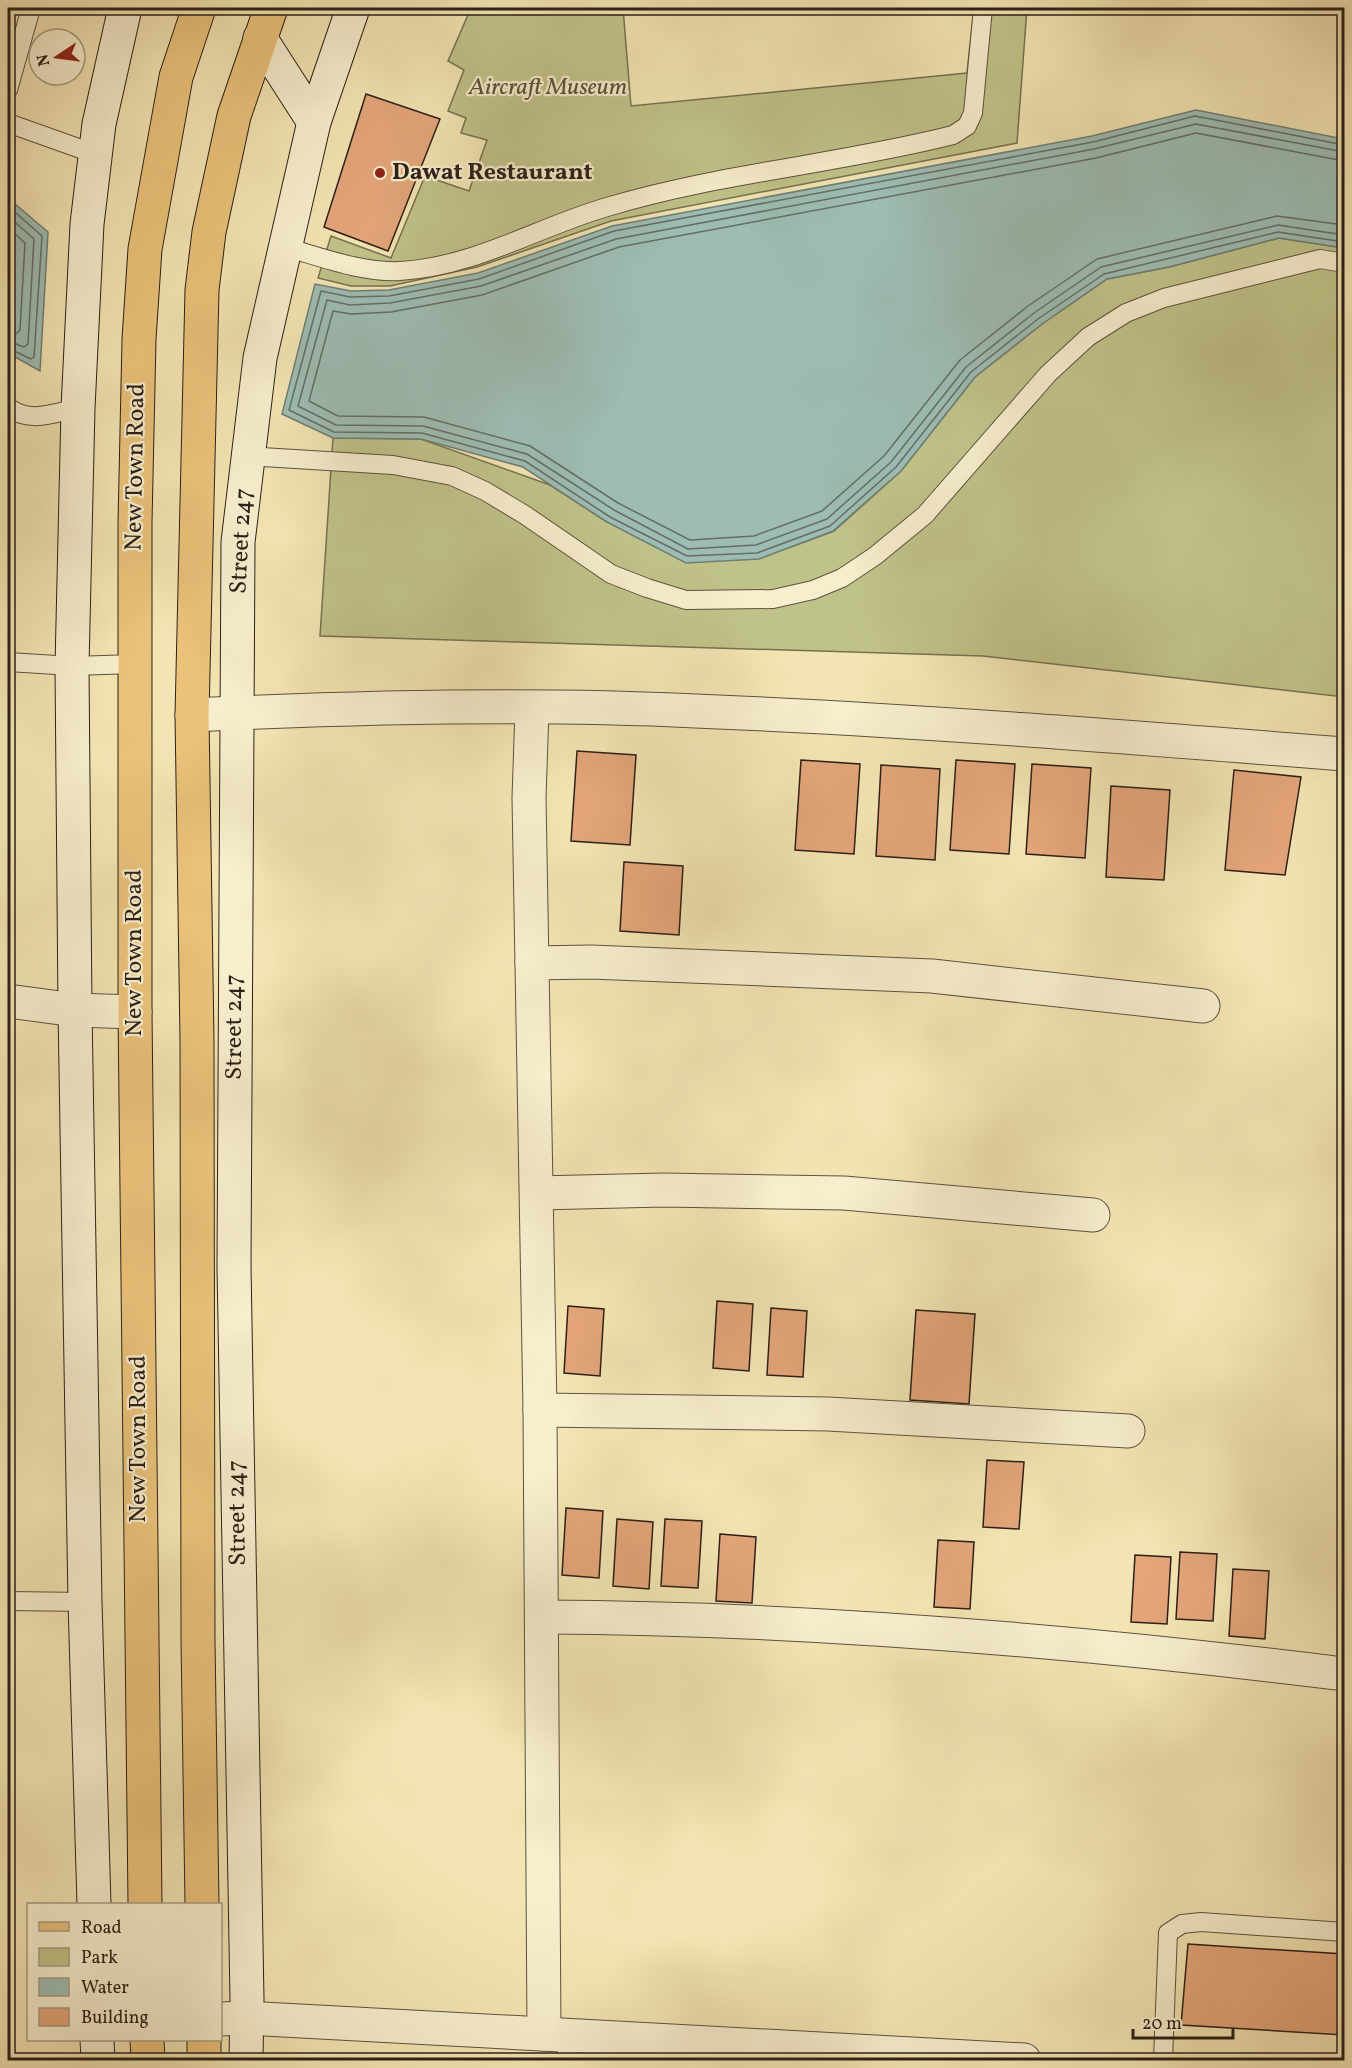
<svg xmlns="http://www.w3.org/2000/svg" width="1352" height="2068" font-family="Vollkorn,serif">
	<style>
		.green { fill: #c0c389; stroke: #767250; stroke-width: 1.5 }
		.water { fill: #9dbdb4; stroke: #6f7e76; stroke-width: 1.5 }
		.lines { fill: none; stroke-linecap: round; stroke-linejoin: round }
		.shore { stroke: #646e66; stroke-width: 1.5 }
		.building { fill: #e4a57a; stroke: #2b2018; stroke-width: 1.5 }
		.lane-casing { stroke: #5d513f; stroke-width: 20 }
		.street-casing { stroke: #5d513f; stroke-width: 35 }
		.secondary-casing { stroke: #2b2018; stroke-width: 35 }
		.primary-casing { stroke: #2b2018; stroke-width: 35 }
		.lane { stroke: #f7eece; stroke-width: 18 }
		.street { stroke: #f7eece; stroke-width: 33 }
		.secondary { stroke: #f7eece; stroke-width: 33 }
		.primary { stroke: #eac27a; stroke-width: 33 }
		.poi-dot { fill: #8f2418; stroke: #f7eece; stroke-width: 2 }
		.labels { text-anchor: middle; dominant-baseline: central; stroke-width: 4.5; stroke-linejoin: round; paint-order: stroke }
		.park-label { font-size: 24px; font-style: italic; fill: #58513a; stroke: #f7eece }
		.poi-label { font-size: 24px; font-weight: bold; fill: #2b2018; stroke: #f7eece; text-anchor: start }
		.street-label { font-size: 24px; fill: #2b2018; stroke: #f7eece }
	</style>
	<rect width="100%" height="100%" fill="#f3e5b3"/>
	<filter id="stains"><feTurbulence type="fractalNoise" baseFrequency=".00333" numOctaves="4"/><feColorMatrix values="0 0 0 0 .2 0 0 0 0 .09 0 0 0 0 .02 0 0 0 .5 -.17"/></filter>
	<radialGradient id="worn" r=".72"><stop offset=".6" stop-color="#630" stop-opacity="0"/><stop offset="1" stop-color="#630" stop-opacity=".3"/></radialGradient>
	<g class="green">
		<polygon points="471,8 623,8 631,106 967,73 974,8 1027,8 1017,143 611,221 477,267 390,286 351,286 318,278 331,236 391,258 425,176 469,191 487,140 461,133 466,118 448,111 464,70 448,61"/>
		<polygon points="1279,238 1344,248 1344,697 983,656 320,636 333,438 421,439 550,485 607,522 791,547 834,531 901,471 975,377 1042,324 1107,279 1169,267"/>
	</g>
	<g class="water">
		<polygon points="1196,110 1344,139 1344,248 1279,238 1169,267 1107,279 1042,324 975,377 901,471 833,531 759,559 686,563 607,522 523,467 421,439 333,438 282,414 315,284 351,291 389,290 478,273 612,226 1092,136"/>
		<polygon points="8,198 48,232 40,371 8,353"/>
	</g>
	<g class="lines">
		<g class="shore">
			<polyline points="1344,145 1195,116 1093,142 614,231 479,279 389,296 350,297 321,291 289,410 334,432 422,433 525,461 610,517 687,556 757,553 830,526 896,467 971,372 1038,319 1104,274 1278,232 1344,242"/>
			<polyline points="1344,152 1196,124 1094,149 616,239 481,286 390,303 350,305 327,300 298,406 336,425 423,426 527,454 614,510 688,549 756,545 827,519 891,462 966,367 1034,313 1101,267 1278,225 1344,235"/>
			<polyline points="1344,161 1196,133 1096,158 619,247 482,295 391,312 351,314 333,311 309,401 338,416 424,417 530,446 618,503 690,540 754,536 822,511 884,456 960,360 1028,306 1097,259 1277,216 1344,225"/>
			<polyline points="8,206 42,236 34,357 31,359 8,348"/>
			<polyline points="8,216 34,239 28,344 24,347 8,341"/>
			<polyline points="8,227 25,243 20,330 17,333 8,332"/>
		</g>
	</g>
	<g class="building">
		<polygon points="366,94 440,119 388,251 324,227"/>
		<polygon points="577,751 636,755 630,845 571,841"/>
		<polygon points="801,760 860,764 854,854 795,850"/>
		<polygon points="956,760 1015,764 1009,854 950,850"/>
		<polygon points="1032,764 1091,768 1085,858 1026,854"/>
		<polygon points="881,765 940,769 935,860 876,856"/>
		<polygon points="1234,770 1301,777 1285,875 1225,870"/>
		<polygon points="1111,786 1170,790 1164,880 1106,877"/>
		<polygon points="624,862 683,866 679,935 620,931"/>
		<polygon points="717,1301 753,1304 749,1371 713,1368"/>
		<polygon points="568,1306 604,1309 600,1376 564,1373"/>
		<polygon points="771,1308 807,1311 803,1377 767,1375"/>
		<polygon points="916,1310 975,1314 969,1404 910,1400"/>
		<polygon points="987,1460 1024,1462 1019,1529 983,1527"/>
		<polygon points="566,1508 603,1511 599,1578 562,1575"/>
		<polygon points="617,1519 653,1522 649,1589 613,1586"/>
		<polygon points="665,1519 702,1521 698,1588 661,1586"/>
		<polygon points="720,1534 756,1537 752,1603 716,1601"/>
		<polygon points="938,1540 974,1542 970,1609 934,1607"/>
		<polygon points="1180,1552 1217,1554 1213,1621 1176,1619"/>
		<polygon points="1135,1555 1171,1557 1167,1624 1131,1622"/>
		<polygon points="1233,1569 1269,1571 1265,1639 1229,1636"/>
		<polygon points="1188,1944 1344,1954 1344,2035 1181,2025"/>
	</g>
	<g class="lines">
		<defs>
			<g id="lane">
				<polyline points="8,90 31,8"/>
				<polyline points="8,123 95,154"/>
				<path d="M285,247C321,257 362,273 400,271C474,267 538,227 607,207C720,173 839,164 953,135L967,126L973,113L983,8"/>
				<path d="M8,407C29,424 54,413 78,408"/>
				<polyline points="247,456 393,465 452,476 485,491 525,515 611,574 647,588 686,600 773,599 813,590 842,578 875,556 925,515 1048,374 1088,337 1126,313 1164,298 1320,259 1344,263"/>
				<polyline points="8,662 72,666 135,664"/>
				<polyline points="8,1601 85,1602"/>
				<polyline points="567,2036 567,2060"/>
				<polyline points="1163,2060 1168,1933 1182,1924 1201,1922 1344,1932"/>
			</g>
			<g id="street">
				<polyline points="532,709 529,798 540,1410 544,2034"/>
				<path d="M192,715C359,707 529,703 696,711C913,720 1129,737 1344,754"/>
				<polyline points="532,963 591,962 932,976 1203,1006"/>
				<polyline points="8,1001 75,1010 135,1012"/>
				<polyline points="537,1193 664,1190 844,1193 1093,1215"/>
				<polyline points="540,1410 828,1414 1128,1431"/>
				<path d="M542,1617C810,1618 1078,1641 1344,1674"/>
				<polyline points="220,2019 246,2018 1024,2060"/>
			</g>
			<g id="secondary">
				<polyline points="260,38 314,122"/>
				<polyline points="94,1904 85,1602 75,1010 72,666 78,408 87,224 99,124 125,8"/>
				<polyline points="97,2040 98,2060"/>
				<polyline points="246,2060 247,1999 234,1267 238,542 260,358 314,122 353,8"/>
			</g>
			<g id="primary">
				<polyline points="145,1904 135,1012 135,523 139,339 145,249 176,77 199,8"/>
				<polyline points="202,1904 198,1641 197,1040 192,715 202,290 209,232 234,116 271,8"/>
				<polyline points="147,2040 148,2060"/>
				<polyline points="204,2040 204,2060"/>
			</g>
		</defs>
		<use href="#lane" class="lane-casing"/>
		<use href="#street" class="street-casing"/>
		<use href="#secondary" class="secondary-casing"/>
		<use href="#primary" class="primary-casing"/>
		<use href="#lane" class="lane"/>
		<use href="#street" class="street"/>
		<use href="#secondary" class="secondary"/>
		<use href="#primary" class="primary"/>
	</g>
	<circle class="poi-dot" cx="380" cy="173" r="6"/>
	<g class="labels">
		<g class="park-label">
			<text x="548" y="88">Aircraft Museum</text>
		</g>
		<g class="poi-label">
			<text x="392" y="173">Dawat Restaurant</text>
		</g>
		<g class="street-label">
			<text transform="translate(136 467) rotate(-89)">New Town Road</text>
			<text transform="translate(242 541) rotate(-87)">Street 247</text>
			<text transform="translate(135 953) rotate(-90)">New Town Road</text>
			<text transform="translate(235 1027) rotate(-90)">Street 247</text>
			<text transform="translate(139 1439) rotate(-90)">New Town Road</text>
			<text transform="translate(238 1513) rotate(-91)">Street 247</text>
		</g>
	</g>
	<rect width="1352" height="2068" fill="none" stroke="#f3e5b3" stroke-width="30"/>
	<rect x="9" y="9" width="1334" height="2050" fill="none" stroke="#2b2018" stroke-width="3"/>
	<rect x="15" y="15" width="1322" height="2038" fill="none" stroke="#2b2018" stroke-width="1.5"/>
	<rect x="27" y="1903" width="195" height="138" fill="#f7eece" stroke="#a59c85" stroke-width="1.5"/>
	<rect x="39" y="1922" width="30" height="9" fill="#eac27a" stroke="#a59c85" stroke-width="1.5"/>
	<text x="81" y="1933" font-size="18" fill="#2b2018">Road</text>
	<rect x="39" y="1948" width="30" height="18" fill="#c0c389" stroke="#a59c85" stroke-width="1.5"/>
	<text x="81" y="1963" font-size="18" fill="#2b2018">Park</text>
	<rect x="39" y="1978" width="30" height="18" fill="#9dbdb4" stroke="#a59c85" stroke-width="1.5"/>
	<text x="81" y="1993" font-size="18" fill="#2b2018">Water</text>
	<rect x="39" y="2008" width="30" height="18" fill="#e4a57a" stroke="#a59c85" stroke-width="1.5"/>
	<text x="81" y="2023" font-size="18" fill="#2b2018">Building</text>
	<g transform="translate(57 57) rotate(257)"><circle r="28" fill="#f7eece" stroke="#a59c85" stroke-width="1.5"/>
	<path d="M0-4.5L10 22L0 15L-10 22Z" fill="#8f2418"/>
	<text y="-9" font-size="16" font-weight="bold" text-anchor="middle" fill="#2b2018">N</text>
	</g>
	<path d="M1133 2029v9h100v-9" fill="none" stroke="#2b2018" stroke-width="3"/>
	<text x="1142" y="2029" font-size="18" fill="#2b2018" stroke="#f7eece" stroke-width="4.5" paint-order="stroke">20 m</text>
	<rect width="100%" height="100%" filter="url(#stains)"/>
	<rect width="100%" height="100%" fill="url(#worn)"/>
</svg>
